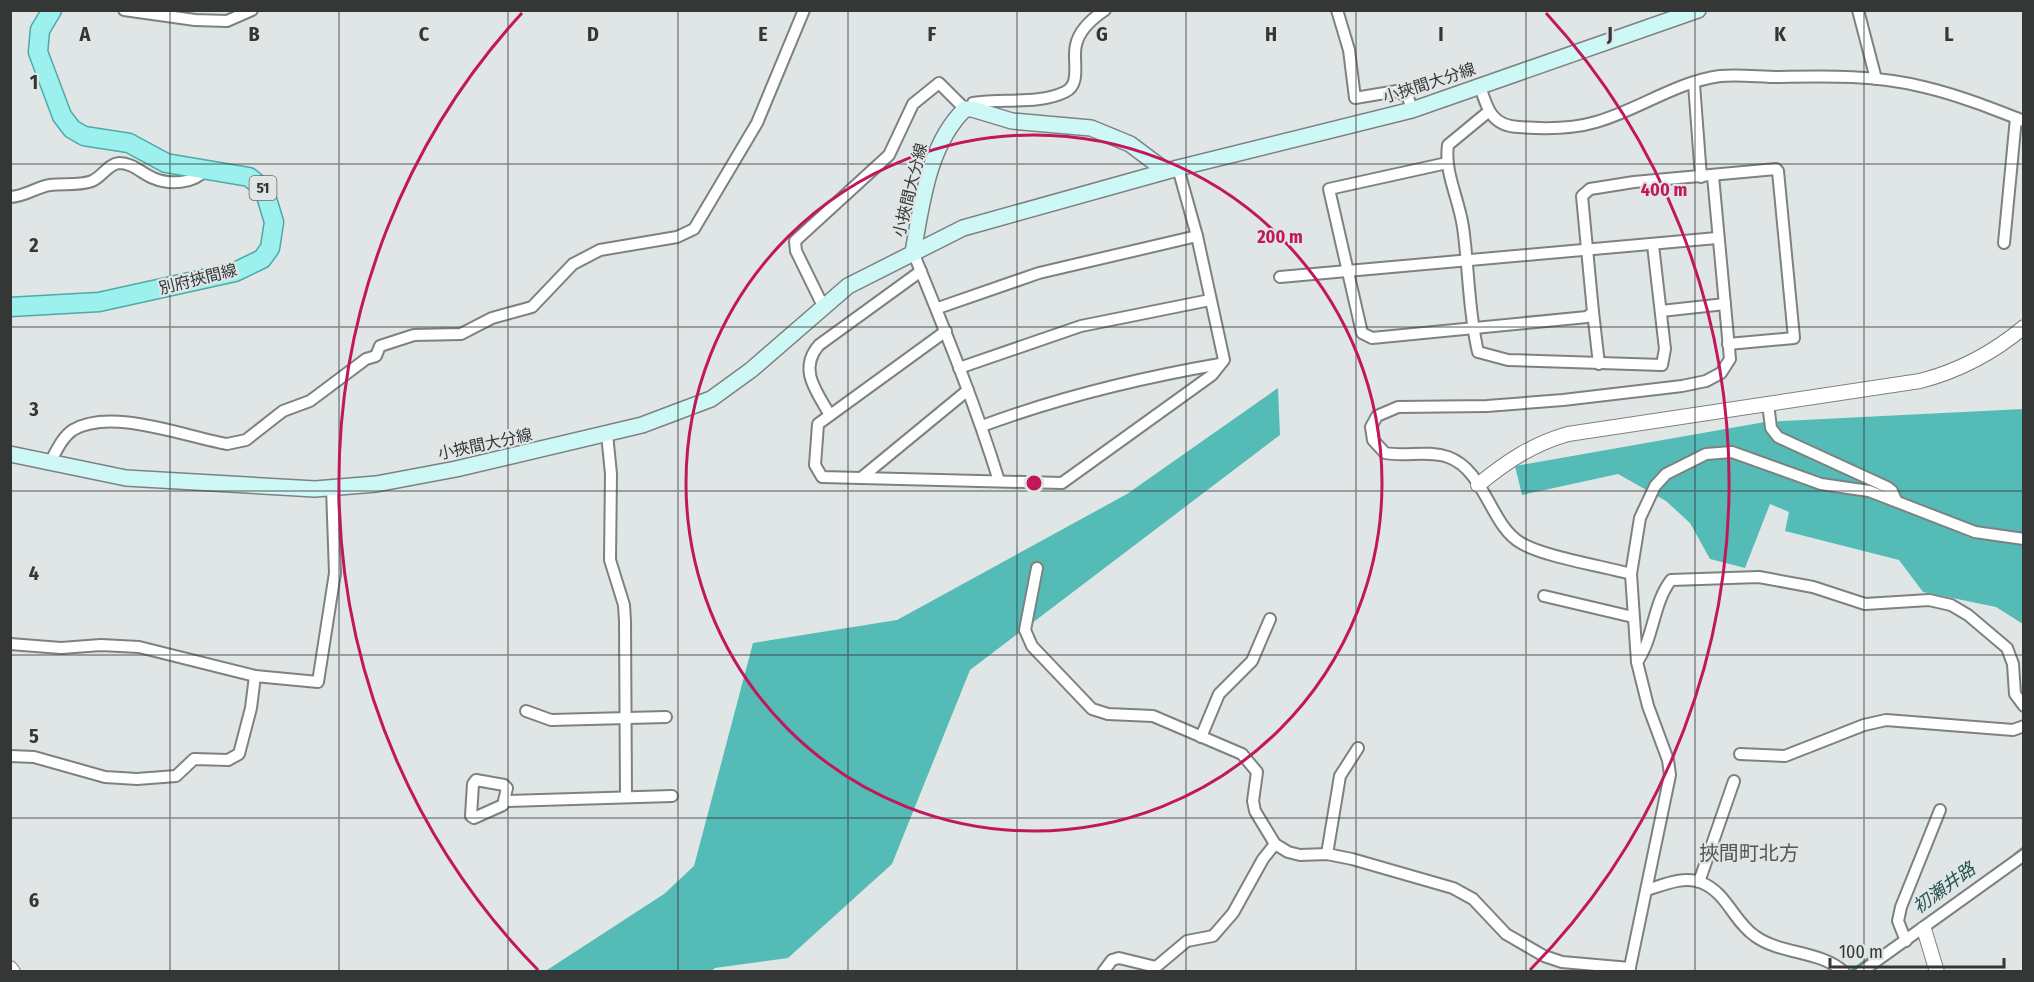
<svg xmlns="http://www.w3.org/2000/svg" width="2034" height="982" font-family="'Fira Sans Condensed','Noto Sans JP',sans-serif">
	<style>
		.forest { fill: #55bbb6 }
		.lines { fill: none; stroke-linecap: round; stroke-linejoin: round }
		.stream { stroke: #309b97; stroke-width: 4 }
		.minor-casing { stroke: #7d8281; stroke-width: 14 }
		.tertiary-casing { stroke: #7d8281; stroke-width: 16 }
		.secondary-casing { stroke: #7d8281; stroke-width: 18 }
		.primary-casing { stroke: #4daaa6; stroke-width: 21 }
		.minor { stroke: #fff; stroke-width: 10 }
		.tertiary { stroke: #fff; stroke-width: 14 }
		.secondary { stroke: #cef8f6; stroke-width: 15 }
		.primary { stroke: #9cf1ee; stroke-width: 18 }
		.grid { fill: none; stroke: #353737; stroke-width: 1.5; stroke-opacity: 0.55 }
		.ring { fill: none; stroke: #c2185b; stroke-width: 3 }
		.labels { text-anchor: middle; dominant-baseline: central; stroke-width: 4.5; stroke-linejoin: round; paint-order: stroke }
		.shield { fill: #e0e6e5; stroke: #686c6b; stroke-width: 1.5 }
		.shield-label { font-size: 15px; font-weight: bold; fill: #353737 }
		.street-label { font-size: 16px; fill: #353737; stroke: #e0e6e5 }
		.water-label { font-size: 18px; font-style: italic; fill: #255250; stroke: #e0e6e5 }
		.quarter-label { font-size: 20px; fill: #535857; stroke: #e0e6e5 }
		.grid-label { font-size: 20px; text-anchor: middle; font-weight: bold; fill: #353737; stroke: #e0e6e5; stroke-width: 4.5; stroke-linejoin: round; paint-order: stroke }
		.centre { fill: #c2185b; stroke: #e0e6e5; stroke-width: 3 }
		.ring-label { font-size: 18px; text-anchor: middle; font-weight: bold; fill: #c2185b; stroke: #e0e6e5; stroke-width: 4.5; stroke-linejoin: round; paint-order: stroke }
	</style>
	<rect width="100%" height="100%" fill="#e0e6e5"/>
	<g class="forest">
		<polygon points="1278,388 1280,435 970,670 892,864 788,958 715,968 711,971 544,972 664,894 694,866 753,643 897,620 1127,494"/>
		<polygon points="2023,409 2023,624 1996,607 1923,592 1899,560 1785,531 1789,512 1770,504 1745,568 1710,559 1690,523 1666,501 1618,474 1522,495 1515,466 1765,422"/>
	</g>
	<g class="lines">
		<g class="stream">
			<polyline points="2015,855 2024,848"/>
			<polyline points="1851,972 1875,955"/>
		</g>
		<defs>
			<g id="minor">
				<polyline points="124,10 195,20 227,21 252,10"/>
				<polyline points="1337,10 1349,50 1355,98 1397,91 1408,97 1412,110"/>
				<polyline points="1858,10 1876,79"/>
				<polyline points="1694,84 1701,177"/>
				<path d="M1480,86C1487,109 1492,126 1519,127C1544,129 1572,129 1596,122C1638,110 1676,82 1720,76C1739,74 1760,77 1779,77C1828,76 1877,75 1924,87C1958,95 1991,108 2024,121"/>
				<path d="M972,109L973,103C1002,98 1038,105 1065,92C1082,84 1072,60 1076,45C1079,30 1093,18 1105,10"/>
				<path d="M1488,112L1448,145C1444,172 1459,199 1463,227C1469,269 1468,309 1478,352L1508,360L1662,365L1665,349L1653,245"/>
				<polyline points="1447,163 1329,189 1362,333 1372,338 1587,317 1593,312 1582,196 1590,189 1634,182 1776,169 1778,171 1794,338 1728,344"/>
				<path d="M10,197C27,196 36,187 50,185C63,183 80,186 92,181C102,177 108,164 119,163C133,163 141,173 153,178C169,185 194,184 205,170"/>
				<polyline points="2004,243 2016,118"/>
				<path d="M913,252C944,328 975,403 999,481"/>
				<polyline points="1280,277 1717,238"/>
				<polyline points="823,306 796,251 795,241 889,155 913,104 939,83 965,109"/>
				<polyline points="938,308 1039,273 1197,236"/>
				<polyline points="1661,311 1725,304"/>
				<polyline points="1593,312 1599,364"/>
				<polyline points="946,331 818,424 815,465 822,477 1062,483 1212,375 1224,360 1197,236 1178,168"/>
				<polyline points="959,368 1081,326 1210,300"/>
				<polyline points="1768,403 1771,428 1778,437 1887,487 1892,491 1896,500"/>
				<path d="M830,415C816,391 798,369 819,345L921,271"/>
				<path d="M982,426C1060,397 1139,378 1220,364"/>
				<polyline points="607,434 611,474 610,560 624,605 625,621 626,797"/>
				<path d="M49,464C56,452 62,437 73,430C111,407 186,437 227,444L246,440L283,411L310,401L366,359L376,356L380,346L414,335L461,334L492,318L532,307L573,264L600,250L677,237L694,229L757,123L804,10"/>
				<polyline points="861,478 968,390"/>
				<polyline points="1037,568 1025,630 1032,646 1092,709 1108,714 1153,716 1242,754 1257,772 1253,801 1255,811 1275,844 1288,852 1300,855 1327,854 1352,859 1453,888 1473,899 1506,934 1544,956 1562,962 1630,968"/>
				<path d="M1631,574C1602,566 1545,557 1521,543C1490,525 1485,470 1448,457C1428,450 1405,457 1385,453L1373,440L1371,427L1377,416L1398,407L1487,406L1563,400L1682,386L1706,381L1721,373L1730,359L1713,176"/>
				<polyline points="1544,596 1633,617"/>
				<polyline points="10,644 61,648 101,645 139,647 255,676 318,682 335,573 332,488"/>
				<path d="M1637,662C1654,638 1653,603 1671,580L1759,577L1813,587L1865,604L1929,600L1951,605L1968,615L2007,648L2013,664L2015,694L2024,706"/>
				<polyline points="526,711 551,720 666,717"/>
				<polyline points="1201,737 1219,694 1252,661 1270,619"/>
				<polyline points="1740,754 1785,756 1864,725 1886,720 2013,730 2024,726"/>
				<polyline points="10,756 34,757 105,777 137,779 176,776 194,759 228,760 239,754 251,708 255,676"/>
				<polygon points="476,780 504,785 507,788 503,805 474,818 471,816 473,784"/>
				<polyline points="506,801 672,796"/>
				<polyline points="1327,854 1340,776 1358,748"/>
				<polyline points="1699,882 1734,781"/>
				<path d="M1647,890C1663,885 1683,876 1700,882C1727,892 1733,921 1755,936C1781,955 1820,950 1844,972"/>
				<polyline points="1906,941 1898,921 1901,907 1940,810"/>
				<polyline points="1103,972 1112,960 1119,958 1156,967 1187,941 1213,936 1233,913 1263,859 1275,844"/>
				<polyline points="1629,972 1670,775 1668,760 1648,706 1637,662 1631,574 1640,518 1655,486 1666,474 1706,454 1732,452 1821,484 1869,491 1975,532 2024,539"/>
				<polyline points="1861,972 2024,855"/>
			</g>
			<g id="tertiary">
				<path d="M1478,485C1507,461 1533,444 1568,434L1920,381C1959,371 1993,353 2024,327"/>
				<polyline points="1924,929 1937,972"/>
				<polyline points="10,968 13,972"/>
			</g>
			<g id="secondary">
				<path d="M913,252C922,203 928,145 965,109H972L1012,121L1091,128L1130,144L1166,171"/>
				<polyline points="10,454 126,478 315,489 376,484 456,469 642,425 711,399 751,370 848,286 963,228 1178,168 1412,110 1698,10"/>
			</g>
			<polyline id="primary" points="10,307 99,302 235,272 262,259 270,248 274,222 264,189 249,177 166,163 129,143 84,136 72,129 62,116 38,52 40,30 52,10"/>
		</defs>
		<use href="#minor" class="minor-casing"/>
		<use href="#tertiary" class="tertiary-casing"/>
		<use href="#secondary" class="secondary-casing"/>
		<use href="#primary" class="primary-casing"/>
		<use href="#minor" class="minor"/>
		<use href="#tertiary" class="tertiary"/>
		<use href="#secondary" class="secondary"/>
		<use href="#primary" class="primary"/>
	</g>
	<path class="grid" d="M170,10V972M339,10V972M508,10V972M678,10V972M848,10V972M1017,10V972M1186,10V972M1356,10V972M1526,10V972M1695,10V972M1864,10V972M10,164H2024M10,327H2024M10,491H2024M10,655H2024M10,818H2024"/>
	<g class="ring">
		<circle cx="1034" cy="483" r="348"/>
		<path d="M538 970A695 695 0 0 1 522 13M1546 13A695 695 0 0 1 1530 970"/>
	</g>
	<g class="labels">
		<rect class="shield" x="249.5" y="176" width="27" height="24" rx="4.5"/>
		<g class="shield-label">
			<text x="263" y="188">51</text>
		</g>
		<g class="street-label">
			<text transform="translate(1429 83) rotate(-18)">小挾間大分線</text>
			<text transform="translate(910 190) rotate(-76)">小挾間大分線</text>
			<text transform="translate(198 279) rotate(-14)">別府挾間線</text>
			<text transform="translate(485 444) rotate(-12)">小挾間大分線</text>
		</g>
		<g class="water-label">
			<text transform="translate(1944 888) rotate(-36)">初瀬井路</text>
		</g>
		<g class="quarter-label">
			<text x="1749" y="853">挾間町北方</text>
		</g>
	</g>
	<g class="grid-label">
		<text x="85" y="41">A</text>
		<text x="254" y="41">B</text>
		<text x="424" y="41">C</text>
		<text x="593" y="41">D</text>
		<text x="763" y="41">E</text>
		<text x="932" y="41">F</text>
		<text x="1102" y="41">G</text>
		<text x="1271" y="41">H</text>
		<text x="1441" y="41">I</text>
		<text x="1610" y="41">J</text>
		<text x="1780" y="41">K</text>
		<text x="1949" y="41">L</text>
		<text x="34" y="89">1</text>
		<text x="34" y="252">2</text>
		<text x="34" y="416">3</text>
		<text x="34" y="580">4</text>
		<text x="34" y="743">5</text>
		<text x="34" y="907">6</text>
	</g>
	<circle cx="1034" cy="483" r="9" class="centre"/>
	<g class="ring-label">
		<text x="1664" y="196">400 m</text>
		<text x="1280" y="243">200 m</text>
	</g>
	<rect width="2034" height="982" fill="none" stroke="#353737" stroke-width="24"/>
	<path d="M1830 958v9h174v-9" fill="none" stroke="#353737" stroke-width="3"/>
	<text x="1839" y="958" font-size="18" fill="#353737" stroke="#e0e6e5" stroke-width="4.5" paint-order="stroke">100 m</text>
</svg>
